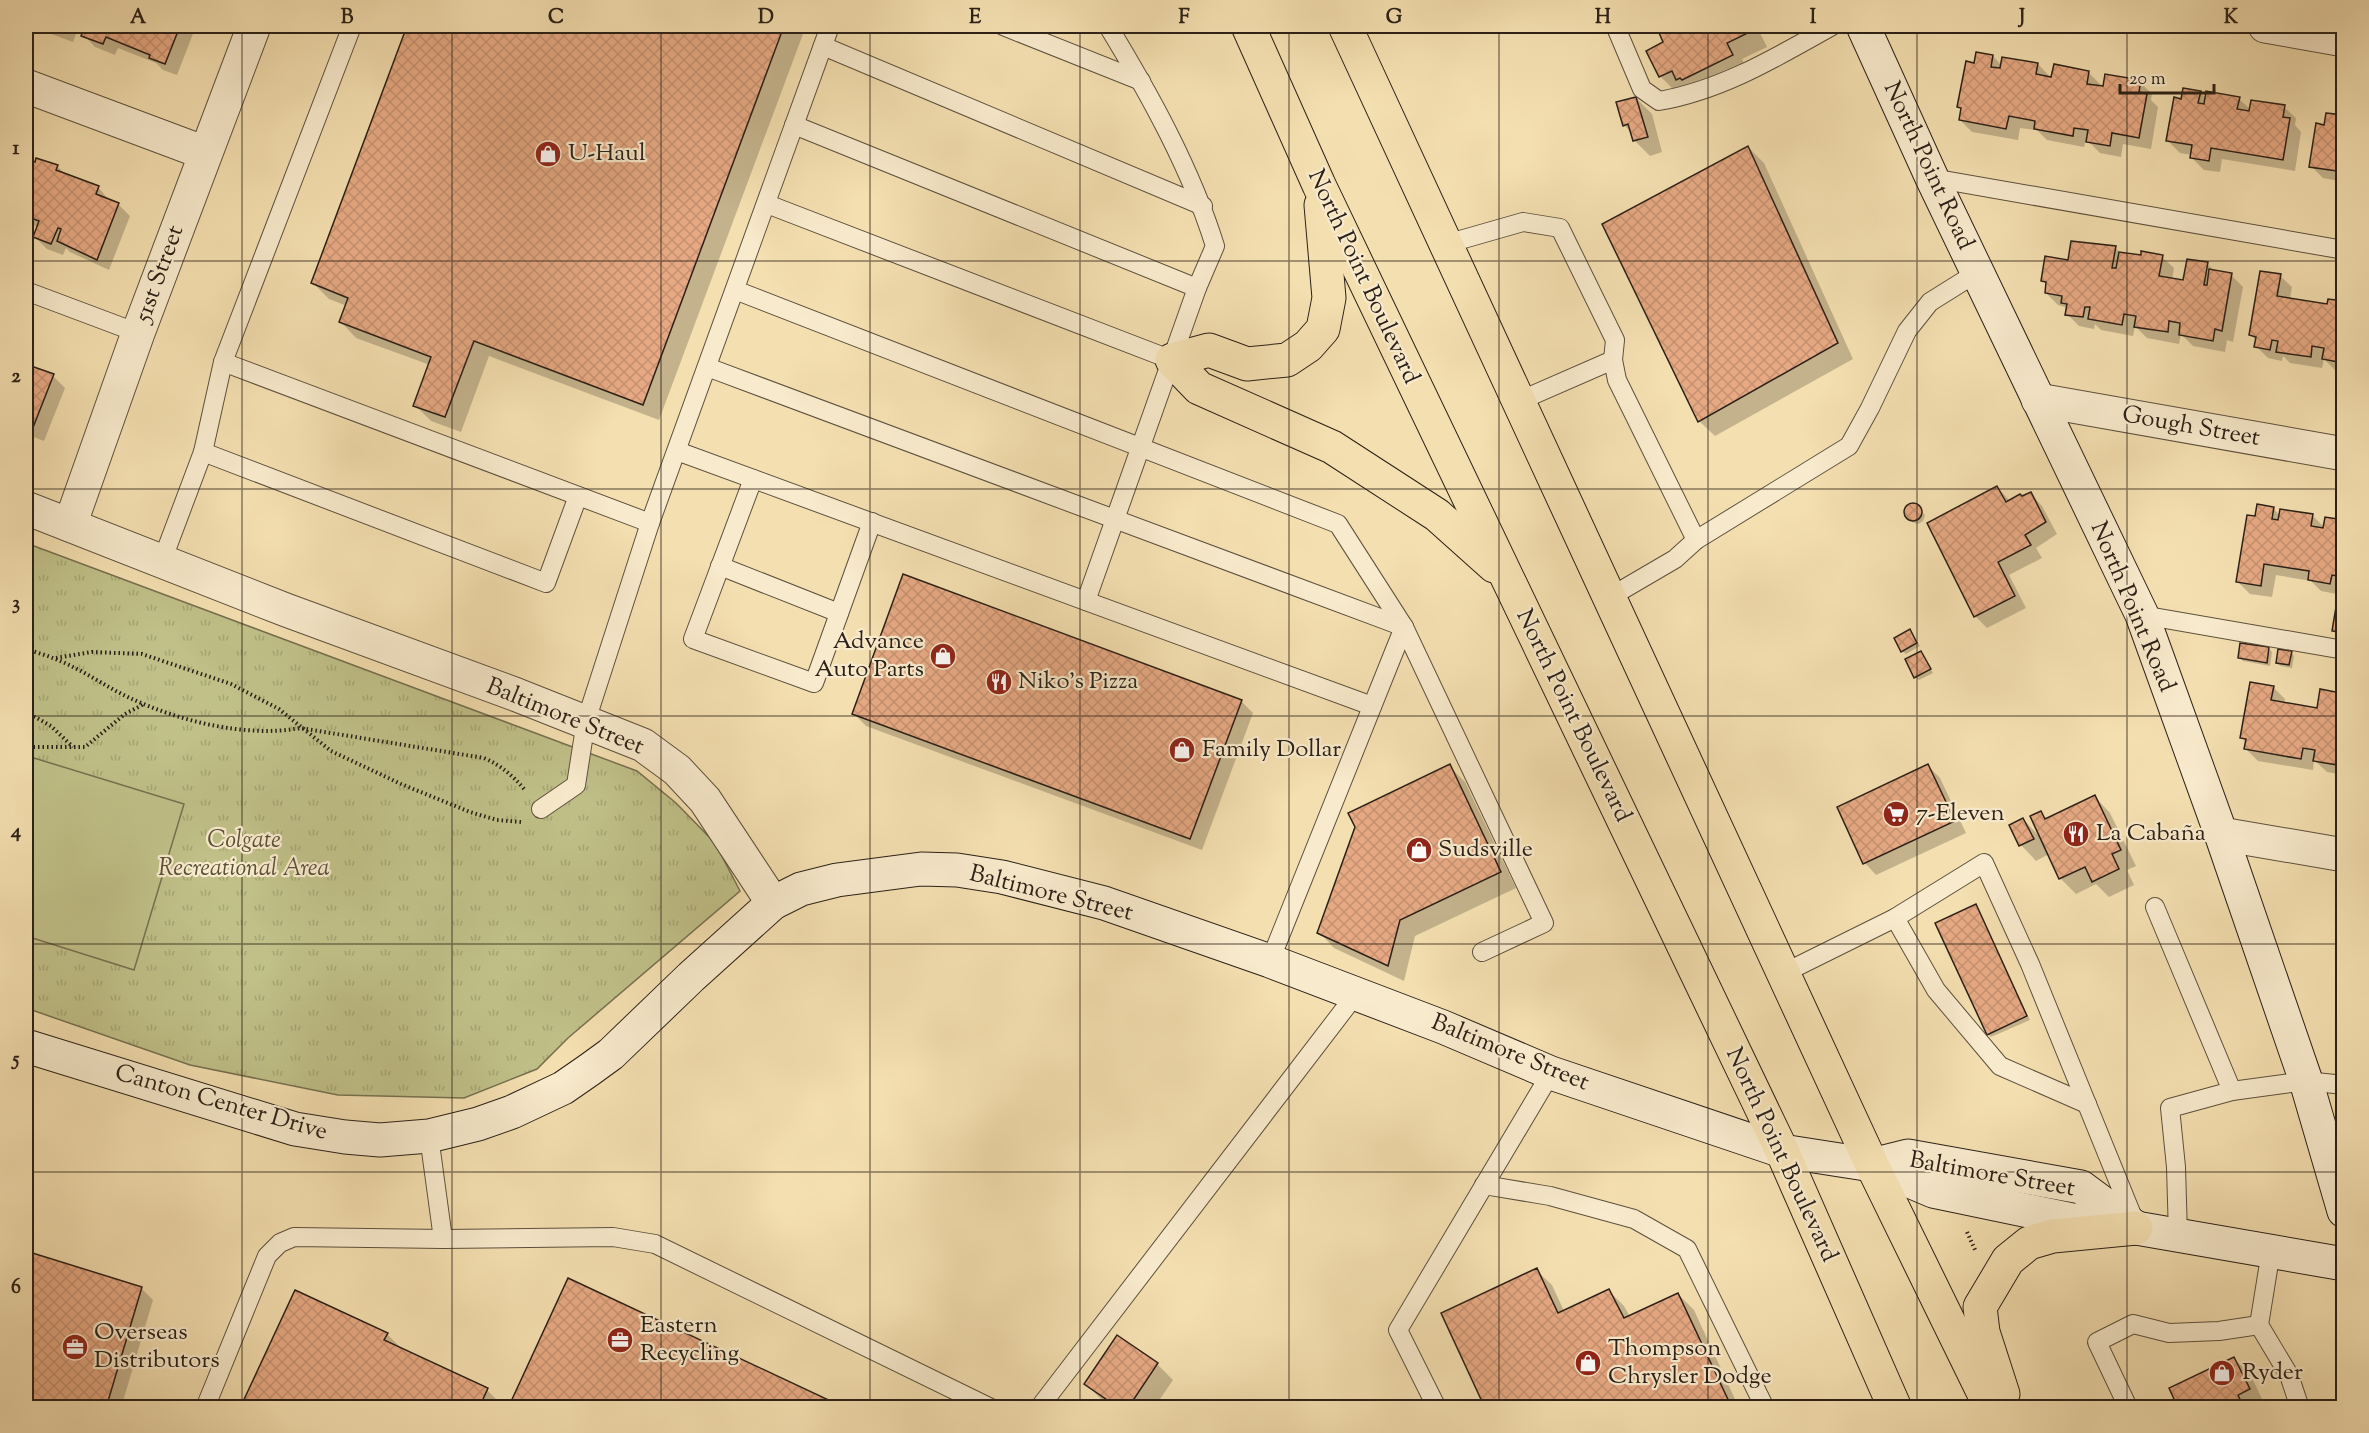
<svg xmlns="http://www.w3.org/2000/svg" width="2369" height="1433" font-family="'Sorts Mill Goudy',serif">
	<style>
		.grass { fill: url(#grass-tufts); stroke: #767050; stroke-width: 1.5 }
		.garden { fill: #c0c088; stroke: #767050; stroke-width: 1.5 }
		.shadow { fill: #0003 }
		.building { fill: url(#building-cross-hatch); stroke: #2b2017; stroke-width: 1.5 }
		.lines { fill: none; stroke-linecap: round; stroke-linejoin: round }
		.lane-casing { stroke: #5d503d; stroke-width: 20 }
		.street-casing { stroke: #5d503d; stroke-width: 35 }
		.secondary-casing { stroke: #2b2017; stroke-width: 35 }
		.primary-casing { stroke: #2b2017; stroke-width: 35 }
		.path { stroke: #2b2017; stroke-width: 4; stroke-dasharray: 1.5 3; stroke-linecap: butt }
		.lane { stroke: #f8eacc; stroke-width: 18 }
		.street { stroke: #f8eacc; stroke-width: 33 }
		.secondary { stroke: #f8eacc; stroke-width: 33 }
		.primary { stroke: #f4dfb0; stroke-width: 33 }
		.grid { fill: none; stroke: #2b2017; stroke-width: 1.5; stroke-opacity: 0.55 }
		.labels { text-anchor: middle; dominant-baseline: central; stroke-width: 4.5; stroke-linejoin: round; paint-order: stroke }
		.poi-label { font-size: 24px; fill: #2b2017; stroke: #f8eacc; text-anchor: start }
		.street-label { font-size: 24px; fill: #2b2017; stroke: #f8eacc }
		.park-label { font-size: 24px; font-style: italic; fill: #585039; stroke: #f8eacc }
		.neatline { fill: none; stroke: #2b2017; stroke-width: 2 }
		.grid-label { font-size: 20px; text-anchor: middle; font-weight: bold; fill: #2b2017 }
	</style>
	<defs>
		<pattern id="grass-tufts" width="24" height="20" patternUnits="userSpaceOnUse" patternTransform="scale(1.5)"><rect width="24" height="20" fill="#c0c088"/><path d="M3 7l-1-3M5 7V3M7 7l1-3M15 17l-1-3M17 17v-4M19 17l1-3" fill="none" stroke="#a5a575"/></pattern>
		<pattern id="building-cross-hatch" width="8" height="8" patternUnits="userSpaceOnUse" patternTransform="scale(1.5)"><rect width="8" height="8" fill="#e6a983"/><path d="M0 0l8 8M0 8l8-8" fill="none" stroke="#c59170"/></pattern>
	</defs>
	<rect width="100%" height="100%" fill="#f4dfb0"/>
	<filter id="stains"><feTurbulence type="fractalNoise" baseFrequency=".00333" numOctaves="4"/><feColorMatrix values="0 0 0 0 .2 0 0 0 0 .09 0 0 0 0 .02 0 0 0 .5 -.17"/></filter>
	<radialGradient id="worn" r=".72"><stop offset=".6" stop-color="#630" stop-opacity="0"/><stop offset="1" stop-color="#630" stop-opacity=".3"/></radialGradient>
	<polygon class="grass" points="26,543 637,771 676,803 715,843 740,891 568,1038 537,1069 464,1098 338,1095 190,1065 26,1008"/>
	<polygon class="garden" points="34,758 184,804 134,970 26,936 26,787"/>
	<g class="shadow">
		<polygon points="43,26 196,26 177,75 163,70 156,63 118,48 115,55 95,47 78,29 73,42 51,34"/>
		<polygon points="409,26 806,26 659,420 489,356 461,432 431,421 415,405 430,365 356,338 341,322 347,306 329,299 313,283"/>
		<polygon points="1658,26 1768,26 1759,31 1767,47 1742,59 1748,71 1676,92 1660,76 1665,43"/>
		<polygon points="1993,56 2002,66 2003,59 2038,64 2052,79 2088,72 2100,84 2100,87 2140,82 2152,94 2151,100 2158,107 2151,149 2123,144 2121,157 2100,153 2086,139 2084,147 2047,140 2037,130 2020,128 2018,140 1972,132 1960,120 1962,110 1959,107 1975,65"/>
		<polygon points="2200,92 2206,99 2239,99 2251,110 2284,107 2296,118 2295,125 2301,132 2295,171 2222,159 2220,172 2204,170 2192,158 2192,155 2180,153 2168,141 2182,100"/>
		<polygon points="1636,98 1652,114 1662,152 1650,156 1634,140 1631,132 1624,125"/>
		<polygon points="2344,117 2344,182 2323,178 2311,166 2325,126"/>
		<polygon points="1748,147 1764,163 1853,359 1715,436 1699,421"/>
		<polygon points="26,157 27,161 57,166 66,175 98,187 109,200 118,204 130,216 109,270 70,252 66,248 63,255 47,249 35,237 38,227 26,223"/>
		<polygon points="2115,248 2121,253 2142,257 2162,257 2174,268 2172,280 2184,282 2207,264 2216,272 2231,275 2243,287 2233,342 2227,340 2225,352 2193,346 2181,334 2179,344 2147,338 2135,326 2133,336 2101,330 2095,324 2094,329 2079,326 2067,314 2068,308 2058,305 2046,293 2047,285 2043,281 2069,262"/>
		<polygon points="2280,276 2292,287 2290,299 2328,305 2344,303 2344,372 2336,371 2324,359 2322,368 2290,363 2283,356 2282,361 2268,358 2256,346 2257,341 2251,335"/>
		<polygon points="26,344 29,348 26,359"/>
		<polygon points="26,369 53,376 65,388 44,441 26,434"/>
		<polygon points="1997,487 2010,501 2031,494 2042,506 2057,534 2036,548 2042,558 2009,575 2026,608 1987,628 1975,616"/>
		<polygon points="1912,504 1917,506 1925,515 1923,521 1918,524 1912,522 1905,512 1907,507"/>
		<polygon points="2273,508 2280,516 2312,515 2325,528 2344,522 2342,595 2321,591 2311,581 2276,575 2272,597 2250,594 2238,582 2257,518"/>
		<polygon points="2344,610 2344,635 2337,634 2334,631"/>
		<polygon points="1910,630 1920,646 1906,654 1902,651"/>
		<polygon points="2269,649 2272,652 2270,666 2243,661 2240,658"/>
		<polygon points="1921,652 1933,673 1919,680 1915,677"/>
		<polygon points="2291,652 2294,656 2292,668 2281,666 2277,663"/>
		<polygon points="2273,687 2285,699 2284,704 2318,710 2340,694 2344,698 2344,775 2327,772 2314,760 2313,770 2258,761 2246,749 2247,743 2242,738"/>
		<polygon points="1241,701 1253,713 1202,850 866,726 854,714"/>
		<polygon points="1449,766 1465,782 1516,888 1415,936 1404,981 1334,948 1319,932 1357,827"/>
		<polygon points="1928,766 1940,778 1966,833 1876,875 1865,863"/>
		<polygon points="2095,797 2110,813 2136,866 2127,870 2134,885 2109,897 2096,884 2076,894 2060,878 2049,854 2036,861 2021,845 2011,826 2023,819 2040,837 2041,813 2047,819"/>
		<polygon points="1975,906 2030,1020 1991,1037 1988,1034"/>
		<polygon points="26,1253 141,1288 153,1300 121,1408 26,1408"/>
		<polygon points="1536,1270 1552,1285 1564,1311 1608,1290 1624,1306 1630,1317 1678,1294 1694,1310 1739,1408 1487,1408"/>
		<polygon points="387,1334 399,1346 398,1348 487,1390 499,1402 496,1408 242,1408"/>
		<polygon points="1118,1337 1157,1364 1173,1380 1154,1408 1114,1408 1102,1400 1086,1384"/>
		<polygon points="2234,1359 2250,1374 2265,1405 2260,1408 2179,1408"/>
	</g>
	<g class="building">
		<polygon points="46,26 63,26 61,31"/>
		<polygon points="73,26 180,26 165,64 149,58 150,55 106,37 103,44 81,36 83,30"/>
		<polygon points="407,26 784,26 643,405 474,341 445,417 413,406 431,357 339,322 348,298 311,283"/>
		<polygon points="1656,26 1749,26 1752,31 1727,43 1733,55 1682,80 1680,78 1676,80 1672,71 1659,77 1646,51 1663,42"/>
		<polygon points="1976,52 1993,55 1991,67 2000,68 2002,57 2038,63 2036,74 2051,77 2054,64 2089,71 2087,84 2103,86 2105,74 2141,80 2139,92 2147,94 2139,138 2112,133 2110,146 2086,142 2088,130 2074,128 2073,136 2034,129 2035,121 2009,116 2006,129 1959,120 1961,108 1957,107 1966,61 1974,63"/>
		<polygon points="2183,88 2201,91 2198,103 2204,104 2206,91 2240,97 2237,109 2249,111 2251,100 2285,105 2283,117 2290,118 2283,160 2211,148 2209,161 2190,158 2192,145 2166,141 2174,97 2181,99"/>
		<polygon points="1636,97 1648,137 1633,141 1628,124 1623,126 1616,102"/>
		<polygon points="2326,113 2344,115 2342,128 2344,128 2344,172 2309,167 2316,123 2324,125"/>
		<polygon points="1748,146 1838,343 1698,422 1602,224"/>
		<polygon points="36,158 58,165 56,170 99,186 96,194 119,203 97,260 57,241 61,229 58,228 51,244 33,237 39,221 26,216 26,159 35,162"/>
		<polygon points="2071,241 2116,246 2112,268 2116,268 2119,252 2141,255 2141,251 2163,255 2159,276 2183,280 2187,259 2208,262 2204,285 2207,285 2209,269 2232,273 2222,331 2215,329 2213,341 2179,335 2180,323 2169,321 2168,332 2134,327 2136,316 2124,314 2122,325 2088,319 2090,307 2085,307 2083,317 2065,315 2067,304 2061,303 2062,296 2045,293 2046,282 2041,281 2045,256 2068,260"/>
		<polygon points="2260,271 2281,274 2277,296 2327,304 2328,299 2344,301 2344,363 2322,359 2324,348 2312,346 2311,357 2276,352 2278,341 2272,340 2270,350 2254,347 2256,337 2249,335"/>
		<polygon points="31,366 54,374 32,430 26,428 26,368 30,369"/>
		<polygon points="1997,486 2006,502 2020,494 2022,496 2031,492 2046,522 2025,535 2031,545 1998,562 2015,596 1974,617 1927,523"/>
		<circle cx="1913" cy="512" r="9"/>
		<polygon points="2257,504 2274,507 2272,519 2278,520 2280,509 2313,514 2311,526 2323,528 2325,517 2344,520 2344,577 2332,575 2330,584 2308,580 2309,571 2264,564 2261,586 2236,582 2247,515 2255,516"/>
		<polygon points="903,574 1242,700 1190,839 852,714"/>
		<polygon points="2336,607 2344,609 2344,633 2332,631"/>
		<polygon points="1910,629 1917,643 1901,652 1894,638"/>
		<polygon points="2240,643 2269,647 2267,663 2238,658"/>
		<polygon points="2278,649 2292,651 2289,665 2276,663"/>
		<polygon points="1921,651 1931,669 1914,678 1905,659"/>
		<polygon points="2250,682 2274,686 2271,700 2317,708 2320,689 2341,693 2338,710 2341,710 2344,698 2344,766 2313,761 2315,750 2303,748 2301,759 2244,749 2246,739 2240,738"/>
		<polygon points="1450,764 1501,872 1400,920 1388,966 1317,933 1355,827 1348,813"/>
		<polygon points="1928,764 1955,821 1863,864 1837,807"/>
		<polygon points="2095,795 2121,850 2112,854 2119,869 2092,882 2085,867 2059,879 2030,816 2041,811 2045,819"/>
		<polygon points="2023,818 2034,839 2019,846 2009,825"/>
		<polygon points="1976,904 2027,1016 1987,1035 1935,923"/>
		<polygon points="26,1251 142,1287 106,1408 26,1408"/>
		<polygon points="1537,1268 1558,1313 1609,1289 1624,1318 1678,1293 1732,1408 1485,1408 1441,1313"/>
		<polygon points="568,1278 833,1402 830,1408 508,1408"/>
		<polygon points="295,1290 388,1333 384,1340 488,1388 479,1408 240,1408"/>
		<polygon points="1117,1335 1158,1363 1128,1408 1119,1408 1084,1384"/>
		<polygon points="2234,1357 2250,1389 2238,1395 2244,1408 2178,1408 2169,1388"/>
	</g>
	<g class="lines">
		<defs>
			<g id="lane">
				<polyline points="1003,26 1141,81"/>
				<path d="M1618,26L1617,30L1642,89L1659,101C1722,90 1777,57 1832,26"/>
				<polyline points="823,46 1203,206"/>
				<polyline points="794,125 1197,288"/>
				<polyline points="1932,178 2344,250"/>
				<polyline points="767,204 1172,360"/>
				<polyline points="1446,244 1523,222 1560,228 1615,340 1613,360 1617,380 1696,540"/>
				<polyline points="735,290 1338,524 1404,627 1544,923 1482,952"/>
				<polyline points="26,291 138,333"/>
				<polyline points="223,362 650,523"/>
				<polyline points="707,367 1404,627"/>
				<polyline points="1519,401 1613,360"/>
				<polyline points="677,451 1372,706"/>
				<polyline points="203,452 546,583 578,496"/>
				<polyline points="753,479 693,639 814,683 872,522"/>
				<polyline points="162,561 203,452 223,362 352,26"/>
				<polyline points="720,566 839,613"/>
				<polyline points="1610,597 1675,559 1696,540 1849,446 1870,408 1907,331 1930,302 1978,272"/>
				<path d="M1086,601L1197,288L1215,246C1191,169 1150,95 1108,26"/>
				<polyline points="2142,615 2344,650"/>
				<polyline points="541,809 576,785 586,721 650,523 830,26"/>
				<polyline points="2155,907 2232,1091"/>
				<polyline points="1895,918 1936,990 2000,1066 2087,1104"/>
				<polyline points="1270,961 1404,627"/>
				<polyline points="1784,973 1895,918 1984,863 2030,964 2134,1220"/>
				<polyline points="1484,1185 1550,1196 1634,1219 1687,1249 1765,1408"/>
				<polyline points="2178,1235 2176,1167 2170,1108 2232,1091 2306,1081 2344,1085"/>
				<polyline points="443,1239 613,1237 655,1244 991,1408"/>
				<polyline points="2271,1251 2259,1325 2289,1375 2300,1408"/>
				<polyline points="2126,1403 2097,1342 2133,1324 2169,1333 2219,1331 2259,1325"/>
				<polyline points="205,1408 267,1256 280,1243 294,1237 443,1239 429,1136"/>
				<polyline points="1039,1408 1356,994"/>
				<polyline points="1437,1408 1398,1330 1551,1073"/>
			</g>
			<g id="street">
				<polyline points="2265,26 2344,40"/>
				<polyline points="26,86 205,153"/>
				<polyline points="2038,400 2344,454"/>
				<polyline points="26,508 286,610 517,695 643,745 677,770 705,800 773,903"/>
				<polyline points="70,525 138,333 254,26"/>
				<polyline points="2221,834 2344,855"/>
			</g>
			<g id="secondary">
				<polyline points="1863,26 1932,178 2142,615 2221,834 2306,1081 2344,1211"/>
				<polyline points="26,1046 295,1129 345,1137 380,1140 429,1136 478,1124 512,1112 563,1088 589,1070 611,1054 691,977 773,903 801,889 837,880 921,869 957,870 1002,877 1104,903 1270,961 1443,1027 1551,1073 1782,1151 1872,1165 1933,1191 2077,1221 2136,1228 2344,1264"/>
				<polyline points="1872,1165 1908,1156 2081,1187 2135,1227"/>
			</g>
			<g id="primary">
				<polyline points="1248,26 1319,185 1782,1151 1895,1408"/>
				<polyline points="1345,26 1872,1165 1991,1408"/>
				<polyline points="1321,205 1329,298 1323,329 1308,346 1287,360 1247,364 1209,350 1172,360 1199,388 1332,447 1437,515 1494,566"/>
				<polyline points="2003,1394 1983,1332 1980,1307 2008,1260 2029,1243 2053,1236 2136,1228"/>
			</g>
		</defs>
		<use href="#lane" class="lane-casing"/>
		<use href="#street" class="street-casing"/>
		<use href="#secondary" class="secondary-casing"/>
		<use href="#primary" class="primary-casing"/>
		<g class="path">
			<polyline points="26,565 33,544"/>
			<path d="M26,649C42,654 58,659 73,667C92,676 110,689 130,698C179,721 246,738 300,728L484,758C502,766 512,775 525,790"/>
			<polyline points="56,658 92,652 142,654 231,684 279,709 331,751 401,784 470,812 497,820 521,822"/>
			<polyline points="26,712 51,726 73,747"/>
			<polyline points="26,739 29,747 26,759"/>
			<polyline points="29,747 85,747 125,714 144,704"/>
			<polyline points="1967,1232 1976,1252"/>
		</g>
		<use href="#lane" class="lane"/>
		<use href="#street" class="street"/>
		<use href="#secondary" class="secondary"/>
		<use href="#primary" class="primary"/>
	</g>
	<path class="grid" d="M242,26V1408M452,26V1408M661,26V1408M870,26V1408M1080,26V1408M1289,26V1408M1499,26V1408M1708,26V1408M1917,26V1408M2127,26V1408M26,261H2344M26,489H2344M26,716H2344M26,944H2344M26,1172H2344"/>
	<defs>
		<symbol id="shop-disc" viewBox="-11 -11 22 22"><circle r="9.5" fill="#8f2418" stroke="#f8eacc"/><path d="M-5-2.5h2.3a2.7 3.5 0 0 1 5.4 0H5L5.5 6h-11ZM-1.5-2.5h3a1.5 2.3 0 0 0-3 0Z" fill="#fff"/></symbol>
		<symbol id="restaurant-disc" viewBox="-11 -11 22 22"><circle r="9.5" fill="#8f2418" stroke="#f8eacc"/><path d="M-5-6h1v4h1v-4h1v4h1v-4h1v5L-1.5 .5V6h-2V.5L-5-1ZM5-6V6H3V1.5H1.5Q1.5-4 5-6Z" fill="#fff"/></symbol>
		<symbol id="supermarket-disc" viewBox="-11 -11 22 22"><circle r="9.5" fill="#8f2418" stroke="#f8eacc"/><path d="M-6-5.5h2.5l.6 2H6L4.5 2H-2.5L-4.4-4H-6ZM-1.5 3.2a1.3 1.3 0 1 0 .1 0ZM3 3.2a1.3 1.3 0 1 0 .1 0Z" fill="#fff"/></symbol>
		<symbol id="office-disc" viewBox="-11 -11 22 22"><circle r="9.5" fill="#8f2418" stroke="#f8eacc"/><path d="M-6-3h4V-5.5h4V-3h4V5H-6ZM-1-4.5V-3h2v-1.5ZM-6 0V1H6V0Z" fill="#fff"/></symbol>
	</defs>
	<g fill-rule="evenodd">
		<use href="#shop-disc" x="533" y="139" width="30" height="30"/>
		<use href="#shop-disc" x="928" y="641" width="30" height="30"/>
		<use href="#restaurant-disc" x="984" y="667" width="30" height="30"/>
		<use href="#shop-disc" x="1167" y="735" width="30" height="30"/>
		<use href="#supermarket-disc" x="1881" y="799" width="30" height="30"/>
		<use href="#restaurant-disc" x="2061" y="819" width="30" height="30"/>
		<use href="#shop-disc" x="1404" y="835" width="30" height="30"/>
		<use href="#office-disc" x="605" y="1325" width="30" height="30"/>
		<use href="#office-disc" x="60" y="1332" width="30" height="30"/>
		<use href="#shop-disc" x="1573" y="1348" width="30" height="30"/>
		<use href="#shop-disc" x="2207" y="1358" width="30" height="30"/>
	</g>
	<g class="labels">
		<g class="poi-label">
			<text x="568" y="154">U-Haul</text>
			<text x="924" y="642" text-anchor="end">Advance<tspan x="924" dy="28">Auto Parts</tspan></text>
			<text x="1018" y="682">Niko's Pizza</text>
			<text x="1202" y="750">Family Dollar</text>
			<text x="1916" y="814">7-Eleven</text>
			<text x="2096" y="834">La Cabaña</text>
			<text x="1438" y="850">Sudsville</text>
			<text x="640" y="1326">Eastern<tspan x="640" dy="28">Recycling</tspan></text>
			<text x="94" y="1333">Overseas<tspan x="94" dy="28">Distributors</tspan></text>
			<text x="1608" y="1349">Thompson<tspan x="1608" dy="28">Chrysler Dodge</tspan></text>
			<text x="2242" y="1373">Ryder</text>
		</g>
		<g class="street-label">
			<text transform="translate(1928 166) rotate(65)">North Point Road</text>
			<text transform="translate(160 274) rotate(-70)">51st Street</text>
			<text transform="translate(1363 277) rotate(65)">North Point Boulevard</text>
			<text transform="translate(2191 427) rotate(10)">Gough Street</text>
			<text transform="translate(2132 607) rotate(67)">North Point Road</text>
			<text transform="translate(1573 716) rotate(64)">North Point Boulevard</text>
			<text transform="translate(565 717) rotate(22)">Baltimore Street</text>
			<text transform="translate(1051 894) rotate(14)">Baltimore Street</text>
			<text transform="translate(1510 1053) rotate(22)">Baltimore Street</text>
			<text transform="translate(221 1103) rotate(16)">Canton Center Drive</text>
			<text transform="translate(1781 1155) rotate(65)">North Point Boulevard</text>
			<text transform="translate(1992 1175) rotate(10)">Baltimore Street</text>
		</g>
		<g class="park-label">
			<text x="244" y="841">Colgate<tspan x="244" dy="28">Recreational Area</tspan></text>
		</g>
	</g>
	<rect width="2369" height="1433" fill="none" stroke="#f4dfb0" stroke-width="66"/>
	<path d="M2120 84v9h94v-9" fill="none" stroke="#2b2017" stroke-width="3"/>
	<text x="2129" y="84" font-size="18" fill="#2b2017" stroke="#f8eacc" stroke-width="4.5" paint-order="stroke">20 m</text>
	<rect x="33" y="33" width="2303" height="1367" class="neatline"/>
	<g class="grid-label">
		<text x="138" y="23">A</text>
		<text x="347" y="23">B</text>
		<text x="556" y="23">C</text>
		<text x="766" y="23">D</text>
		<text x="975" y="23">E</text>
		<text x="1184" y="23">F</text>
		<text x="1394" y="23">G</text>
		<text x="1603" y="23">H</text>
		<text x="1813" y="23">I</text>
		<text x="2022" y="23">J</text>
		<text x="2231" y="23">K</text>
		<text x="16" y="154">1</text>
		<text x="16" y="382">2</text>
		<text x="16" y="609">3</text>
		<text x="16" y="837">4</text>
		<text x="16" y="1065">5</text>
		<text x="16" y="1293">6</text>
	</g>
	<rect width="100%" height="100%" filter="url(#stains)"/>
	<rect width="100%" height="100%" fill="url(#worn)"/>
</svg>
